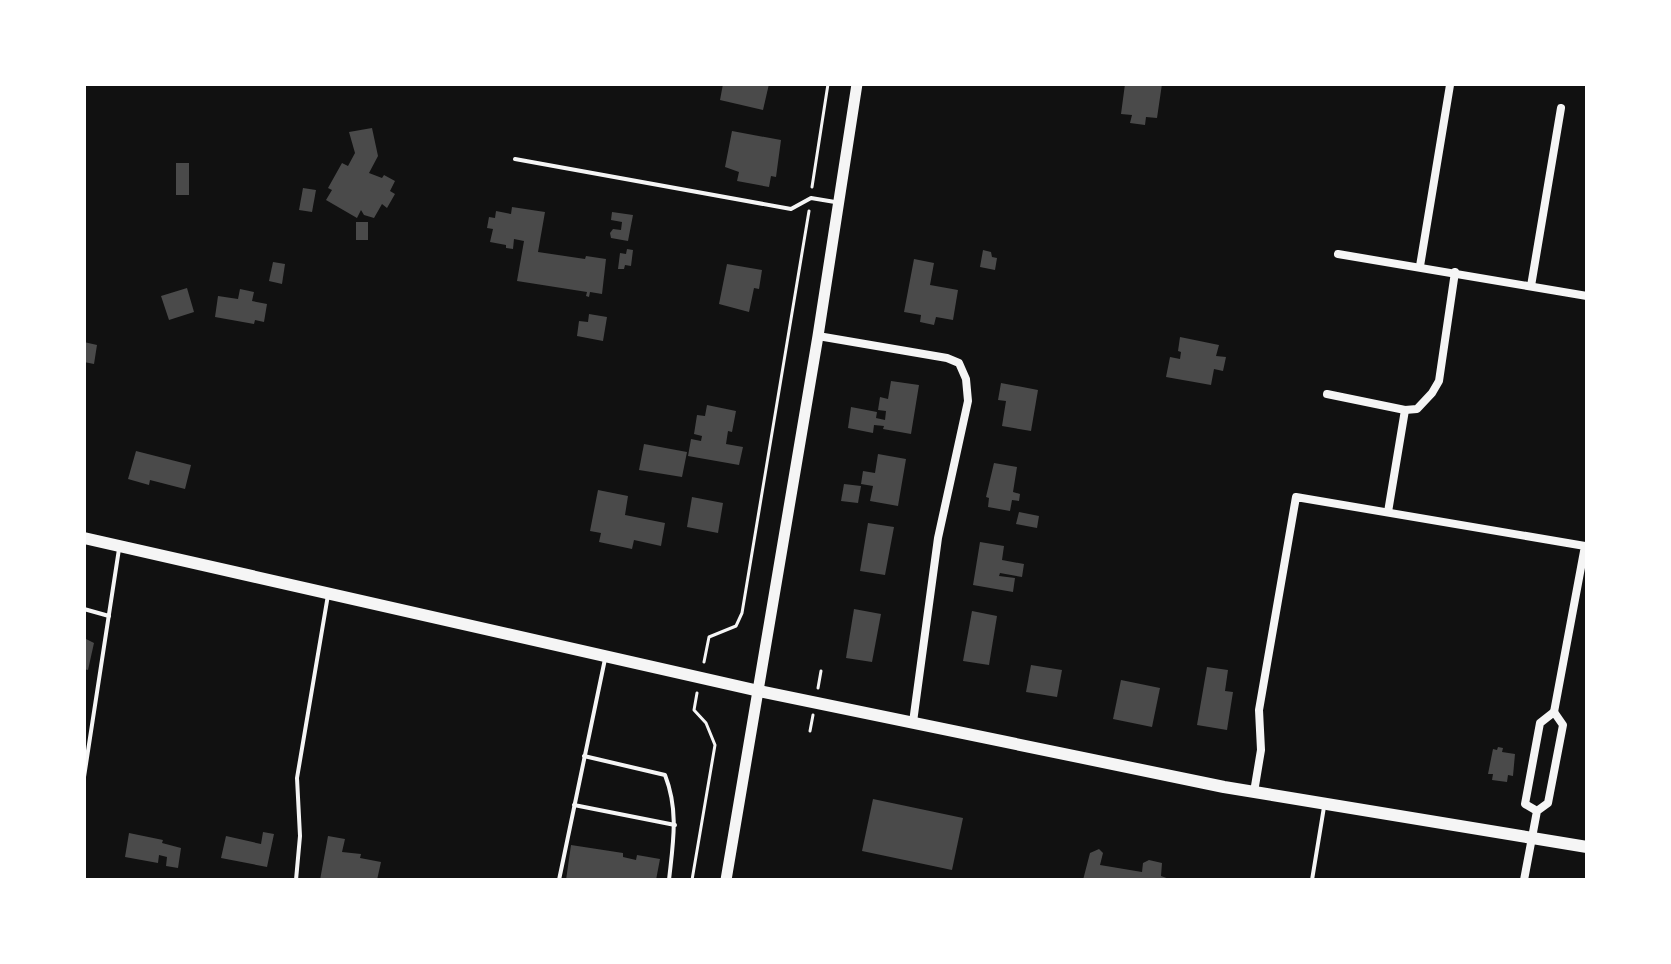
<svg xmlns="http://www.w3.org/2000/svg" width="1671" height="964" font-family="'Open Sans',sans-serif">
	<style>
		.building { fill: #4a4a4a }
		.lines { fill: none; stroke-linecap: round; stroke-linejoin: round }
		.path { stroke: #f5f5f5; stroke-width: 3 }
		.service { stroke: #f5f5f5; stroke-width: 4 }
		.minor { stroke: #f5f5f5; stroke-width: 8 }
		.secondary { stroke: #f5f5f5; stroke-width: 11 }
		.primary { stroke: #f5f5f5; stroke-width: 12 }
	</style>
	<rect width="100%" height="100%" fill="#111"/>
	<g class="building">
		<polygon points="723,84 769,84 763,110 720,100"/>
		<polygon points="1125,84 1162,84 1157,118 1146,117 1145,125 1130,123 1132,115 1121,114"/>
		<polygon points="372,128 378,156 369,173 382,178 384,175 395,181 390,191 395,194 387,208 382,204 374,218 364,215 361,210 357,218 326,200 332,190 328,188 342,163 348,166 355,153 349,132"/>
		<polygon points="732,131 781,140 776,177 771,176 769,187 737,181 739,172 725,167"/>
		<rect x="176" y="163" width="13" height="32"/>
		<polygon points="303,188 316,190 312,212 299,210"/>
		<polygon points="512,207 545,212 538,252 585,259 586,256 606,259 602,294 590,292 589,297 586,296 587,292 517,281 524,241 514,239 513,249 506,248 506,245 490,242 493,229 487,228 489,217 495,218 496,211 511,214"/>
		<polygon points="612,212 633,215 628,241 611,238 610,233 613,229 621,230 622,222 611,220"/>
		<rect x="356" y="222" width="12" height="18"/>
		<polygon points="627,249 633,250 631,266 625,265 624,269 618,269 620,253 626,254"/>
		<polygon points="983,250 991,252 992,257 997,258 995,270 980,267"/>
		<polygon points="914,259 934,263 930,285 958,290 953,320 936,317 934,325 920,322 921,315 904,312"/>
		<polygon points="273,262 285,264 282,284 269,281"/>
		<polygon points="727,264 762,270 759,289 754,288 749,312 719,304"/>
		<polygon points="187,288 194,312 169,320 161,296"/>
		<polygon points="240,289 254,292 252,301 267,304 264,322 255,320 254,324 215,317 218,296 238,299"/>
		<polygon points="589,314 607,317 603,341 577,336 579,321 588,322"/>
		<polygon points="1180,337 1219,345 1216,356 1226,357 1223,371 1214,369 1211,385 1166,377 1170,357 1180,359 1181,352 1178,351"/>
		<polygon points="84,342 97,345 94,364 84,362"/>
		<polygon points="891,381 919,385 911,434 883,429 884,426 874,425 873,433 848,428 851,407 877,412 876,418 885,420 886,411 878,410 880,397 888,399"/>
		<polygon points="1001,383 1038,390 1031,431 1002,426 1006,401 998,400"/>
		<polygon points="707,405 736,411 732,432 728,431 726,444 743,447 739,465 688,456 691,439 701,441 702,436 694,434 697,415 705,416"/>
		<polygon points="644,444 687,452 682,477 639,470"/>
		<polygon points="136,451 191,465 185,489 150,480 149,485 128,479"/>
		<polygon points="878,454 906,459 898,506 870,501 873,486 861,484 863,471 875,473"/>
		<polygon points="994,463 1017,467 1013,492 1020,494 1019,501 1012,500 1010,511 988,507 989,498 986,497"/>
		<polygon points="844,484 861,486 858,503 841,501"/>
		<polygon points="598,490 628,496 625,515 665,523 661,546 634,540 632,549 599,542 601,533 590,531"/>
		<polygon points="692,497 723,503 718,533 687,527"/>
		<polygon points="1019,512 1039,516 1037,528 1016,524"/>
		<polygon points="868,523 894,527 885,575 860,571"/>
		<polygon points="980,542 1004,546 1002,560 1024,564 1022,577 1000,573 999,576 1015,578 1013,592 973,585"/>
		<polygon points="854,609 881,614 872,662 846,658"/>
		<polygon points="972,611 997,616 989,665 963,661"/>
		<polygon points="84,638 94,643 88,670 84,669"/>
		<polygon points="1031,665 1062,670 1057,697 1026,692"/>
		<polygon points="1207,667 1228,670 1225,691 1233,692 1227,730 1197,725"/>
		<polygon points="1121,680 1160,688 1152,727 1113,719"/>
		<polygon points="1498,747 1503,748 1502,752 1515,754 1513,776 1508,775 1507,782 1492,780 1493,774 1488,774 1493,749 1497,750"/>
		<polygon points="873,799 963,818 952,870 862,851"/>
		<polygon points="263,832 274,834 267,867 221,858 226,836 261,844"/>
		<polygon points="129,833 163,840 162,843 181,848 178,868 166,866 167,857 159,855 158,863 125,857"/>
		<polygon points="328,836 345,839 342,852 361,854 360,858 381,862 377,880 320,880"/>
		<polygon points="571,845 623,853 623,857 636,860 637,855 660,859 656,880 566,880"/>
		<polygon points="1099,849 1103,853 1100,865 1142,872 1143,863 1149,860 1162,863 1161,876 1172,880 1083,880 1090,853"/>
	</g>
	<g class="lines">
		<g class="path">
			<polyline points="812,187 828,84"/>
			<polyline points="704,662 709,637 736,626 742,613 809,211"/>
			<polyline points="818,688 821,671"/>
			<polyline points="810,731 813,715"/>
			<polyline points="692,880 715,745 706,723 694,710 697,693"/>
		</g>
		<g class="service">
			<polyline points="515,159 791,209 811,198 835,202"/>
			<polyline points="84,609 109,616"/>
			<path d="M584,756L665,775C679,811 673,843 669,880"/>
			<polyline points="84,777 119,549"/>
			<polyline points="574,805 675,825"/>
			<polyline points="296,880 300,836 297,778 328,595"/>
			<polyline points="559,880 605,659"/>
			<polyline points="1312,880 1324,807"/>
		</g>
		<g class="minor">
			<polyline points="1338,254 1587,296"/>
			<polyline points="1420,266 1450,85"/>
			<polyline points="1531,286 1561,108"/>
			<polyline points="818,336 947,358 959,363 966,379 968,401 938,538 913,722"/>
			<polyline points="1327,394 1405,410 1417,409 1432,393 1439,381 1455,272"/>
			<polyline points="1388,512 1405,410"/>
			<polyline points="1254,792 1261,750 1259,710 1296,497 1585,546 1554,712"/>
			<polyline points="1524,880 1537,811 1548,803 1563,725 1554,712 1540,723 1525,804 1537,811"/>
		</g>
		<polyline class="secondary" points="726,880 818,336 857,84"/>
		<polyline class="primary" points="84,538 759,691 1224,787 1587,847"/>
	</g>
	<rect width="1671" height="964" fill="none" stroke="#ffffff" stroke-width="172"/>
</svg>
